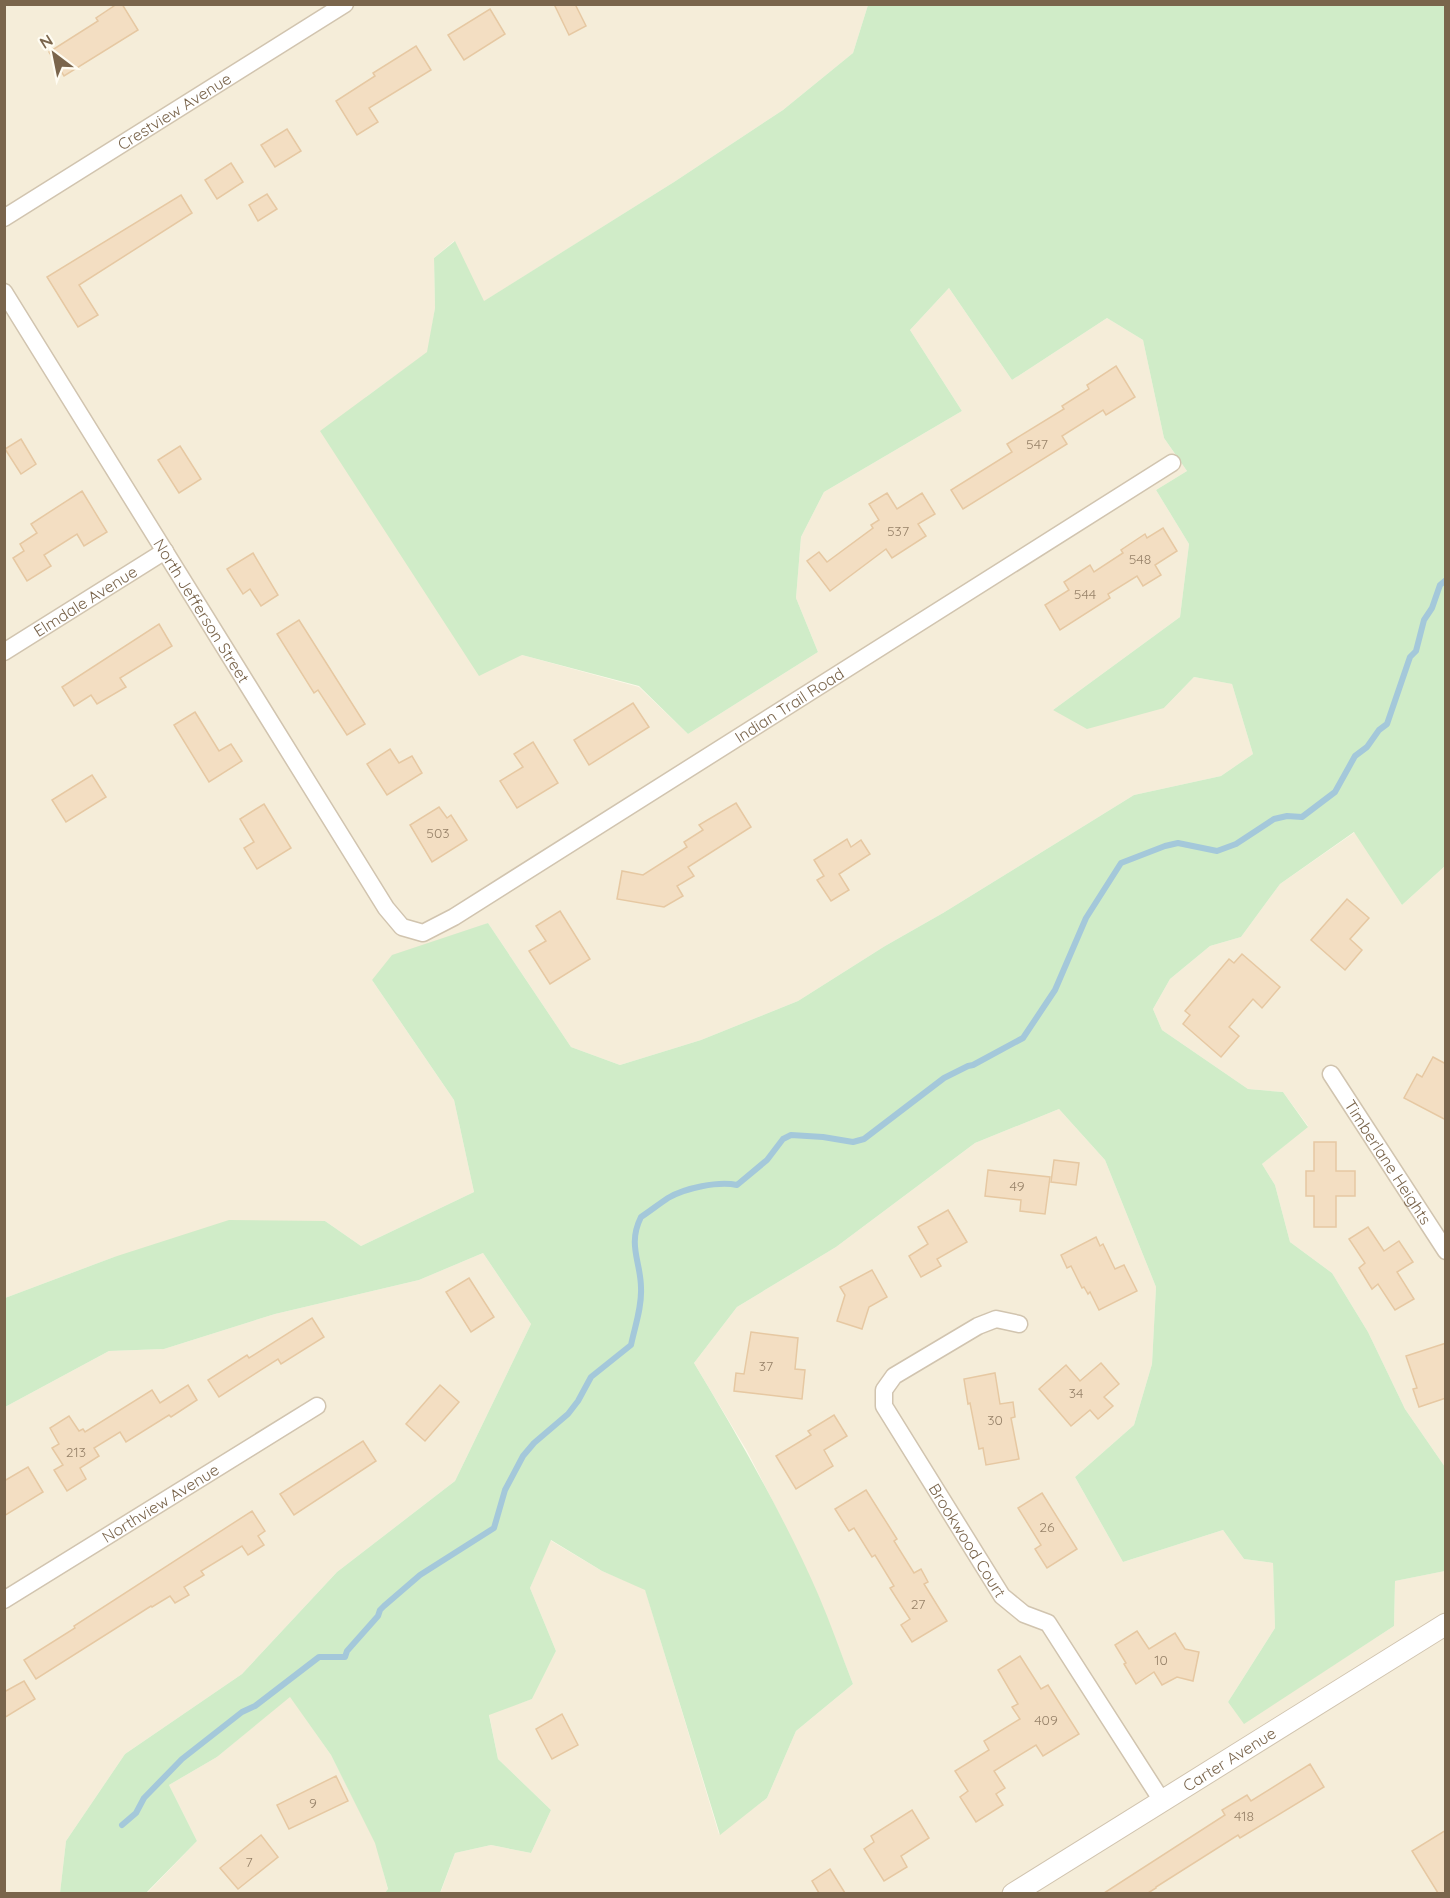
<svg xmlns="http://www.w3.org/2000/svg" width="1450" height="1898" font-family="Quicksand,sans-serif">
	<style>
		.residential { fill: #f5edd9 }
		.green { fill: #d0ecc8 }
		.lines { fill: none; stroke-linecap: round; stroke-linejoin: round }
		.stream { stroke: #a4c8da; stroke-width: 6 }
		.building { fill: #f3dec2; stroke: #e6c8a2; stroke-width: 1.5 }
		.minor-casing { stroke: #d1c4af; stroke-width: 19 }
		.tertiary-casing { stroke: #d1c4af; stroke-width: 23 }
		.minor { stroke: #fff; stroke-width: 16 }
		.tertiary { stroke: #fff; stroke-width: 21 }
		.labels { text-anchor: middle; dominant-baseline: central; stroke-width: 6; stroke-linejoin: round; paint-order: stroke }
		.number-label { font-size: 14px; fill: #98836a }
		.street-label { font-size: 16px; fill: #7a654c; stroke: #fffcf2 }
	</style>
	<rect width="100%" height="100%" fill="#fdf9eb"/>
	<g class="residential">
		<polygon points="5,5 868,5 853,53 783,110 674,182 483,302 454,241 434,258 435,308 428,352 366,397 522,655 639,687 688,734 818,652 796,598 801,537 824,492 962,411 910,330 949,288 1012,380 1107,318 1143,340 1164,438 1187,471 1156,490 1189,544 1180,617 1053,710 1164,708 1194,677 1232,684 1253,754 1221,776 1134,795 943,913 885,946 798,1001 701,1040 620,1065 571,1047 488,923 372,980 454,1100 474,1192 361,1246 325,1221 114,1257 5,1298"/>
		<polygon points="1355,832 1402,905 1445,866 1445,1467 1405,1409 1368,1332 1332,1273 1290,1242 1275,1185 1262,1164 1308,1126 1283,1092 1248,1089 1162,1030 1153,1009 1170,979 1210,946 1241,937 1280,884"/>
		<polygon points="1059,1109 1105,1160 1156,1287 1152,1364 1134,1425 1075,1477 1123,1562 1223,1530 1244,1559 1273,1563 1275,1628 1228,1702 1244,1723 1394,1626 1395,1581 1445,1571 1445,1893 440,1894 455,1853 491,1845 531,1853 551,1810 498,1759 489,1714 532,1699 556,1651 530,1588 550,1540 602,1571 645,1589 719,1834 767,1798 796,1731 853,1684 818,1595 783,1521 747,1451 694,1363 737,1307 836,1247 975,1143"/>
		<polygon points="483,1253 531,1324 455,1481 337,1572 242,1674 125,1754 66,1841 60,1893 5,1894 5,1407 109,1351 164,1349 275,1314 419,1280"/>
		<polygon points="290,1696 331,1755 376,1843 388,1890 385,1894 146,1894 197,1841 169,1785 217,1757"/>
	</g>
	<path class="green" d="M868,5H1445V866L1402,905L1354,832L1280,884L1241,937L1210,946L1170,979L1153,1009L1162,1030L1248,1089L1283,1092L1308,1127L1262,1164L1275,1185L1290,1242L1332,1273L1368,1332L1405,1409L1445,1467V1571L1395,1581L1394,1626L1244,1724L1228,1702L1275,1628L1273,1563L1244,1559L1223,1530L1123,1562L1075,1477L1134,1425L1152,1364L1156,1287L1105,1160L1059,1109L975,1143L836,1247L737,1307L694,1363C739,1438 783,1514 818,1594C831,1624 841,1654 853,1684L796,1731L767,1798L720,1835L645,1590L602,1571L551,1540L530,1588L556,1651L532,1699L489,1715L498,1759L551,1810L531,1853L491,1845L455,1853L440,1893H385L388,1889L375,1843L331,1755L290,1697L217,1757L169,1785L197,1841L146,1893H60L66,1841L125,1754L242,1674L337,1572L455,1481L531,1324L483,1253L419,1280L275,1314L164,1349L109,1351L5,1407V1298L114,1257L229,1220L325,1221L361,1246L474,1192L454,1100L372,980L392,955L488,923L571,1047L620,1065L701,1040L798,1001L885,946L943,913L1134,795L1221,776L1253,754L1232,684L1194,677L1164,708L1087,729L1053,710L1180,617L1189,544L1156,490L1187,471L1164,438L1143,340L1107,318L1012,380L949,288L910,330L962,411L824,492L801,537L796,598L818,652L688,734L639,686L522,655L479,676L320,431L427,352L435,308L434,258L455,241L484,301L674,182L783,110L853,53Z"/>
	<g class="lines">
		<path class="stream" d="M122,1825L136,1813L144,1798L182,1759L242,1712L255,1706L319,1657H345L347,1651L378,1616L380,1610L384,1606L420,1575L494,1528L505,1490L523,1456L534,1443L568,1414L578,1401L591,1377L631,1345C635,1326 642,1307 641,1288C641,1262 627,1245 641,1217C650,1211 659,1204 668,1198C685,1188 718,1181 737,1185L767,1160L783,1139L791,1135L823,1137L853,1142L864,1139L944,1078L968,1066L973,1065L1023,1038L1055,990L1086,918L1121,863L1165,846L1178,843L1217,851L1236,844L1274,819L1287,816L1302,817L1335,792L1355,756L1367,747L1379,730L1387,724L1410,657L1416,651L1424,620L1432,608L1440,585L1446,580"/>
	</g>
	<g class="building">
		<polygon points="117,4 122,4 138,30 64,76 49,52 98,21 96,18"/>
		<polygon points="554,4 575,4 586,26 569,35"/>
		<polygon points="490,9 505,34 464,60 448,35"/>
		<polygon points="416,46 431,70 369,108 378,122 357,135 336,101 375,76 373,73"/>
		<polygon points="287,129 301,151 275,167 261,145"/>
		<polygon points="231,163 243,182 217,199 205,180"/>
		<polygon points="267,194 277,209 258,221 249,205"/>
		<polygon points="181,195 192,213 79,285 98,315 78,327 47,277"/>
		<polygon points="1116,366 1135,397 1106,415 1103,410 1062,436 1067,444 963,509 951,490 1012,452 1007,444 1064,409 1062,406 1089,389 1087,385"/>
		<polygon points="21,439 36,464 21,474 5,449"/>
		<polygon points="180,446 201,479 179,493 158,460"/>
		<polygon points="82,491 107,532 84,546 77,534 44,555 51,566 27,581 13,558 24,551 20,544 37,533 31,524"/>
		<polygon points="887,493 897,509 922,493 935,514 918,524 926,536 892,558 886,549 830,591 807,561 819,552 827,562 873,528 871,525 879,520 869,504"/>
		<polygon points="1163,528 1177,551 1155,565 1161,575 1143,586 1137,576 1108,594 1110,598 1060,630 1045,605 1069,590 1064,582 1090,565 1094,572 1123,553 1121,550 1145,534 1147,538"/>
		<polygon points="253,553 278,595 261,606 250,589 243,594 227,569"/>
		<polygon points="299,620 365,724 347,735 318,690 314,693 277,634"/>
		<polygon points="159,624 172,646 120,678 126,687 97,704 91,695 74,706 62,687"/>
		<polygon points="633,703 649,727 589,765 574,740"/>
		<polygon points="195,712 219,751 231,744 242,761 209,782 174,725"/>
		<polygon points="533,742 558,783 517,808 500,781 523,767 514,754"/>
		<polygon points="390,749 399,763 412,756 422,773 387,795 367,764"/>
		<polygon points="92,775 106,797 66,822 52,800"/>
		<polygon points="736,803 751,827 688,867 694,876 677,886 683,896 664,907 617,899 622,871 643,875 687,847 684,842 703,830 699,825"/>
		<polygon points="264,804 291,848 257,869 244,848 254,842 240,819"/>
		<polygon points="439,807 447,818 451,815 467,840 432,862 410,825"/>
		<polygon points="847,839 851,847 861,840 870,854 839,874 849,890 831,901 817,880 824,876 814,860"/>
		<polygon points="1347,899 1369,918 1350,939 1362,950 1345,970 1311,940"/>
		<polygon points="560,911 590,959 550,984 529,951 546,941 536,926"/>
		<polygon points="1242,954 1280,987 1262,1008 1253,999 1229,1027 1239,1036 1221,1057 1183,1024 1190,1015 1185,1011 1229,959 1234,963"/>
		<polygon points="1433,1057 1446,1064 1446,1120 1404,1098 1417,1074 1422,1077"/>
		<polygon points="1314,1142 1336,1142 1336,1171 1355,1171 1355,1196 1336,1196 1336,1227 1314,1227 1314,1196 1306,1196 1306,1171 1314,1171"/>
		<polygon points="1054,1160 1079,1163 1076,1185 1051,1182"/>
		<polygon points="988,1170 1050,1177 1045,1214 1020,1211 1021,1200 985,1196"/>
		<polygon points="948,1210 967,1242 937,1259 941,1266 921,1277 909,1256 928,1244 918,1227"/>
		<polygon points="1368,1227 1384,1251 1399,1241 1413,1262 1397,1272 1414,1299 1395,1310 1378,1284 1372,1289 1359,1268 1365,1263 1349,1239"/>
		<polygon points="1096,1237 1100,1246 1103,1244 1115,1269 1124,1265 1137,1291 1099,1310 1090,1292 1088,1294 1084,1287 1082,1288 1071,1266 1067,1268 1061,1255"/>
		<polygon points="872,1270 887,1297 869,1307 862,1329 837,1321 845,1295 840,1287"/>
		<polygon points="469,1278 494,1317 471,1332 446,1292"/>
		<polygon points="312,1318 324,1337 281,1364 278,1359 219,1397 208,1380 247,1355 249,1358"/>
		<polygon points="751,1332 798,1338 795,1369 805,1370 802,1399 734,1391 736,1373 744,1374"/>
		<polygon points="1446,1343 1446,1398 1419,1407 1413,1389 1417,1388 1406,1356"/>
		<polygon points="1101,1363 1119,1384 1104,1397 1113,1406 1098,1419 1090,1410 1071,1426 1039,1389 1066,1365 1080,1381"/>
		<polygon points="995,1373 1000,1404 1013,1402 1015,1417 1011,1418 1019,1459 986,1465 983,1448 979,1449 970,1403 968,1404 964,1379"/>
		<polygon points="188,1385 197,1400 171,1417 169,1415 126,1442 120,1432 94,1448 99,1456 80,1468 86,1479 67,1491 54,1470 63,1465 52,1448 59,1444 50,1428 69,1416 79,1431 83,1429 85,1432 152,1390 160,1403"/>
		<polygon points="440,1385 459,1402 425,1441 406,1424"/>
		<polygon points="834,1415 847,1436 824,1450 833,1466 796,1489 776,1456 811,1435 808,1431"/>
		<polygon points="363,1441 376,1461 294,1515 280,1494"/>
		<polygon points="28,1467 43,1492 4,1516 4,1481"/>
		<polygon points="866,1490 897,1539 894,1541 914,1573 921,1569 928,1582 924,1584 947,1621 912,1642 901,1625 910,1619 890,1588 894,1586 875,1555 872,1557 854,1528 849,1531 835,1509"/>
		<polygon points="1042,1493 1077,1549 1047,1568 1035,1549 1041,1545 1018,1508"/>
		<polygon points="252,1511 265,1531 258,1536 264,1545 248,1555 242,1546 201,1571 204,1575 184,1587 189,1595 175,1603 170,1596 152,1607 151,1606 36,1679 24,1660 75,1628 74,1626"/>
		<polygon points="1137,1631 1149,1649 1175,1633 1185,1649 1199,1652 1193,1681 1177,1677 1162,1685 1154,1672 1136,1684 1124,1664 1126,1663 1115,1645"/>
		<polygon points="1020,1656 1041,1689 1048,1685 1079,1734 1043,1756 1036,1745 994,1771 1005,1788 996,1794 1003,1805 976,1822 960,1797 968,1791 955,1771 989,1750 984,1741 1020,1719 1012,1707 1018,1704 998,1670"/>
		<polygon points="24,1681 35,1699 4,1718 4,1692"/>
		<polygon points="562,1714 578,1745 552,1759 536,1729"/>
		<polygon points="1310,1764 1324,1787 1240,1838 1238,1835 1156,1887 1156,1888 1148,1893 1104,1893 1225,1815 1222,1810 1247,1795 1251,1801"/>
		<polygon points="336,1776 348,1801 289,1829 277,1805"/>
		<polygon points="912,1810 929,1838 901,1856 907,1867 884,1881 864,1849 874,1842 871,1836"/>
		<polygon points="1446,1830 1446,1893 1438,1893 1412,1851"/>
		<polygon points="261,1835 278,1857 238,1889 220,1868"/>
		<polygon points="830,1869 845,1893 819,1893 812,1881"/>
	</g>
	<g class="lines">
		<defs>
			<g id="minor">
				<path id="s1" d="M4,218L345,4"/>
				<path id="s2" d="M4,292L386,908L402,927L423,933L454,917L1172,463"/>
				<path id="s3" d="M4,652L165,551"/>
				<path id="s4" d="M1331,1074L1446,1251"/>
				<path id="s5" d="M1019,1324L996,1319L978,1326L894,1376L884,1390V1406L1002,1596L1024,1614L1048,1623L1162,1801"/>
				<path id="s6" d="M4,1600L317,1406"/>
			</g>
			<g id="tertiary">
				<path id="s7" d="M1013,1894L1446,1624"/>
			</g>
		</defs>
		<use href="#minor" class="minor-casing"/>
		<use href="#tertiary" class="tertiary-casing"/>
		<use href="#minor" class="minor"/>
		<use href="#tertiary" class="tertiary"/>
	</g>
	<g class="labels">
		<g class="number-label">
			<text x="1037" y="444">547</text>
			<text x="898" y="531">537</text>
			<text x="1140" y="559">548</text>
			<text x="1085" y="594">544</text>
			<text x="438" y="833">503</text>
			<text x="1017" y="1186">49</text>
			<text x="766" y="1366">37</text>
			<text x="1076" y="1393">34</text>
			<text x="995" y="1420">30</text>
			<text x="76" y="1452">213</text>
			<text x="1047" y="1527">26</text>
			<text x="918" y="1604">27</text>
			<text x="1161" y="1660">10</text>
			<text x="1046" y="1720">409</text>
			<text x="313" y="1803">9</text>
			<text x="1244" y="1816">418</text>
			<text x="249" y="1862">7</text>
		</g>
		<g class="street-label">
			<text stroke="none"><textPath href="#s1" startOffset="201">Crestview Avenue</textPath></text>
			<text stroke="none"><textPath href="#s3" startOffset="96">Elmdale Avenue</textPath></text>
			<text stroke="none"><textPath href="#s2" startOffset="375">North Jefferson Street</textPath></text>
			<text stroke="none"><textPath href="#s2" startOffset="1203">Indian Trail Road</textPath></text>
			<text stroke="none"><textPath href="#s4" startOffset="105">Timberlane Heights</textPath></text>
			<text stroke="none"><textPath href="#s6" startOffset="184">Northview Avenue</textPath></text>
			<text stroke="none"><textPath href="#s5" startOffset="332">Brookwood Court</textPath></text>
			<text stroke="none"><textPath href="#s7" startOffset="255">Carter Avenue</textPath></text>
		</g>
	</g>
	<rect width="1450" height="1898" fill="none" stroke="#7a654c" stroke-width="12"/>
	<g transform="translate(54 54) rotate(328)" stroke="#fffcf2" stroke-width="4.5" paint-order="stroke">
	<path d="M0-4.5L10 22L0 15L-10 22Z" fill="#7a654c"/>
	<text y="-9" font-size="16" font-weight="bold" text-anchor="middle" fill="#7a654c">N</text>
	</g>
</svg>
